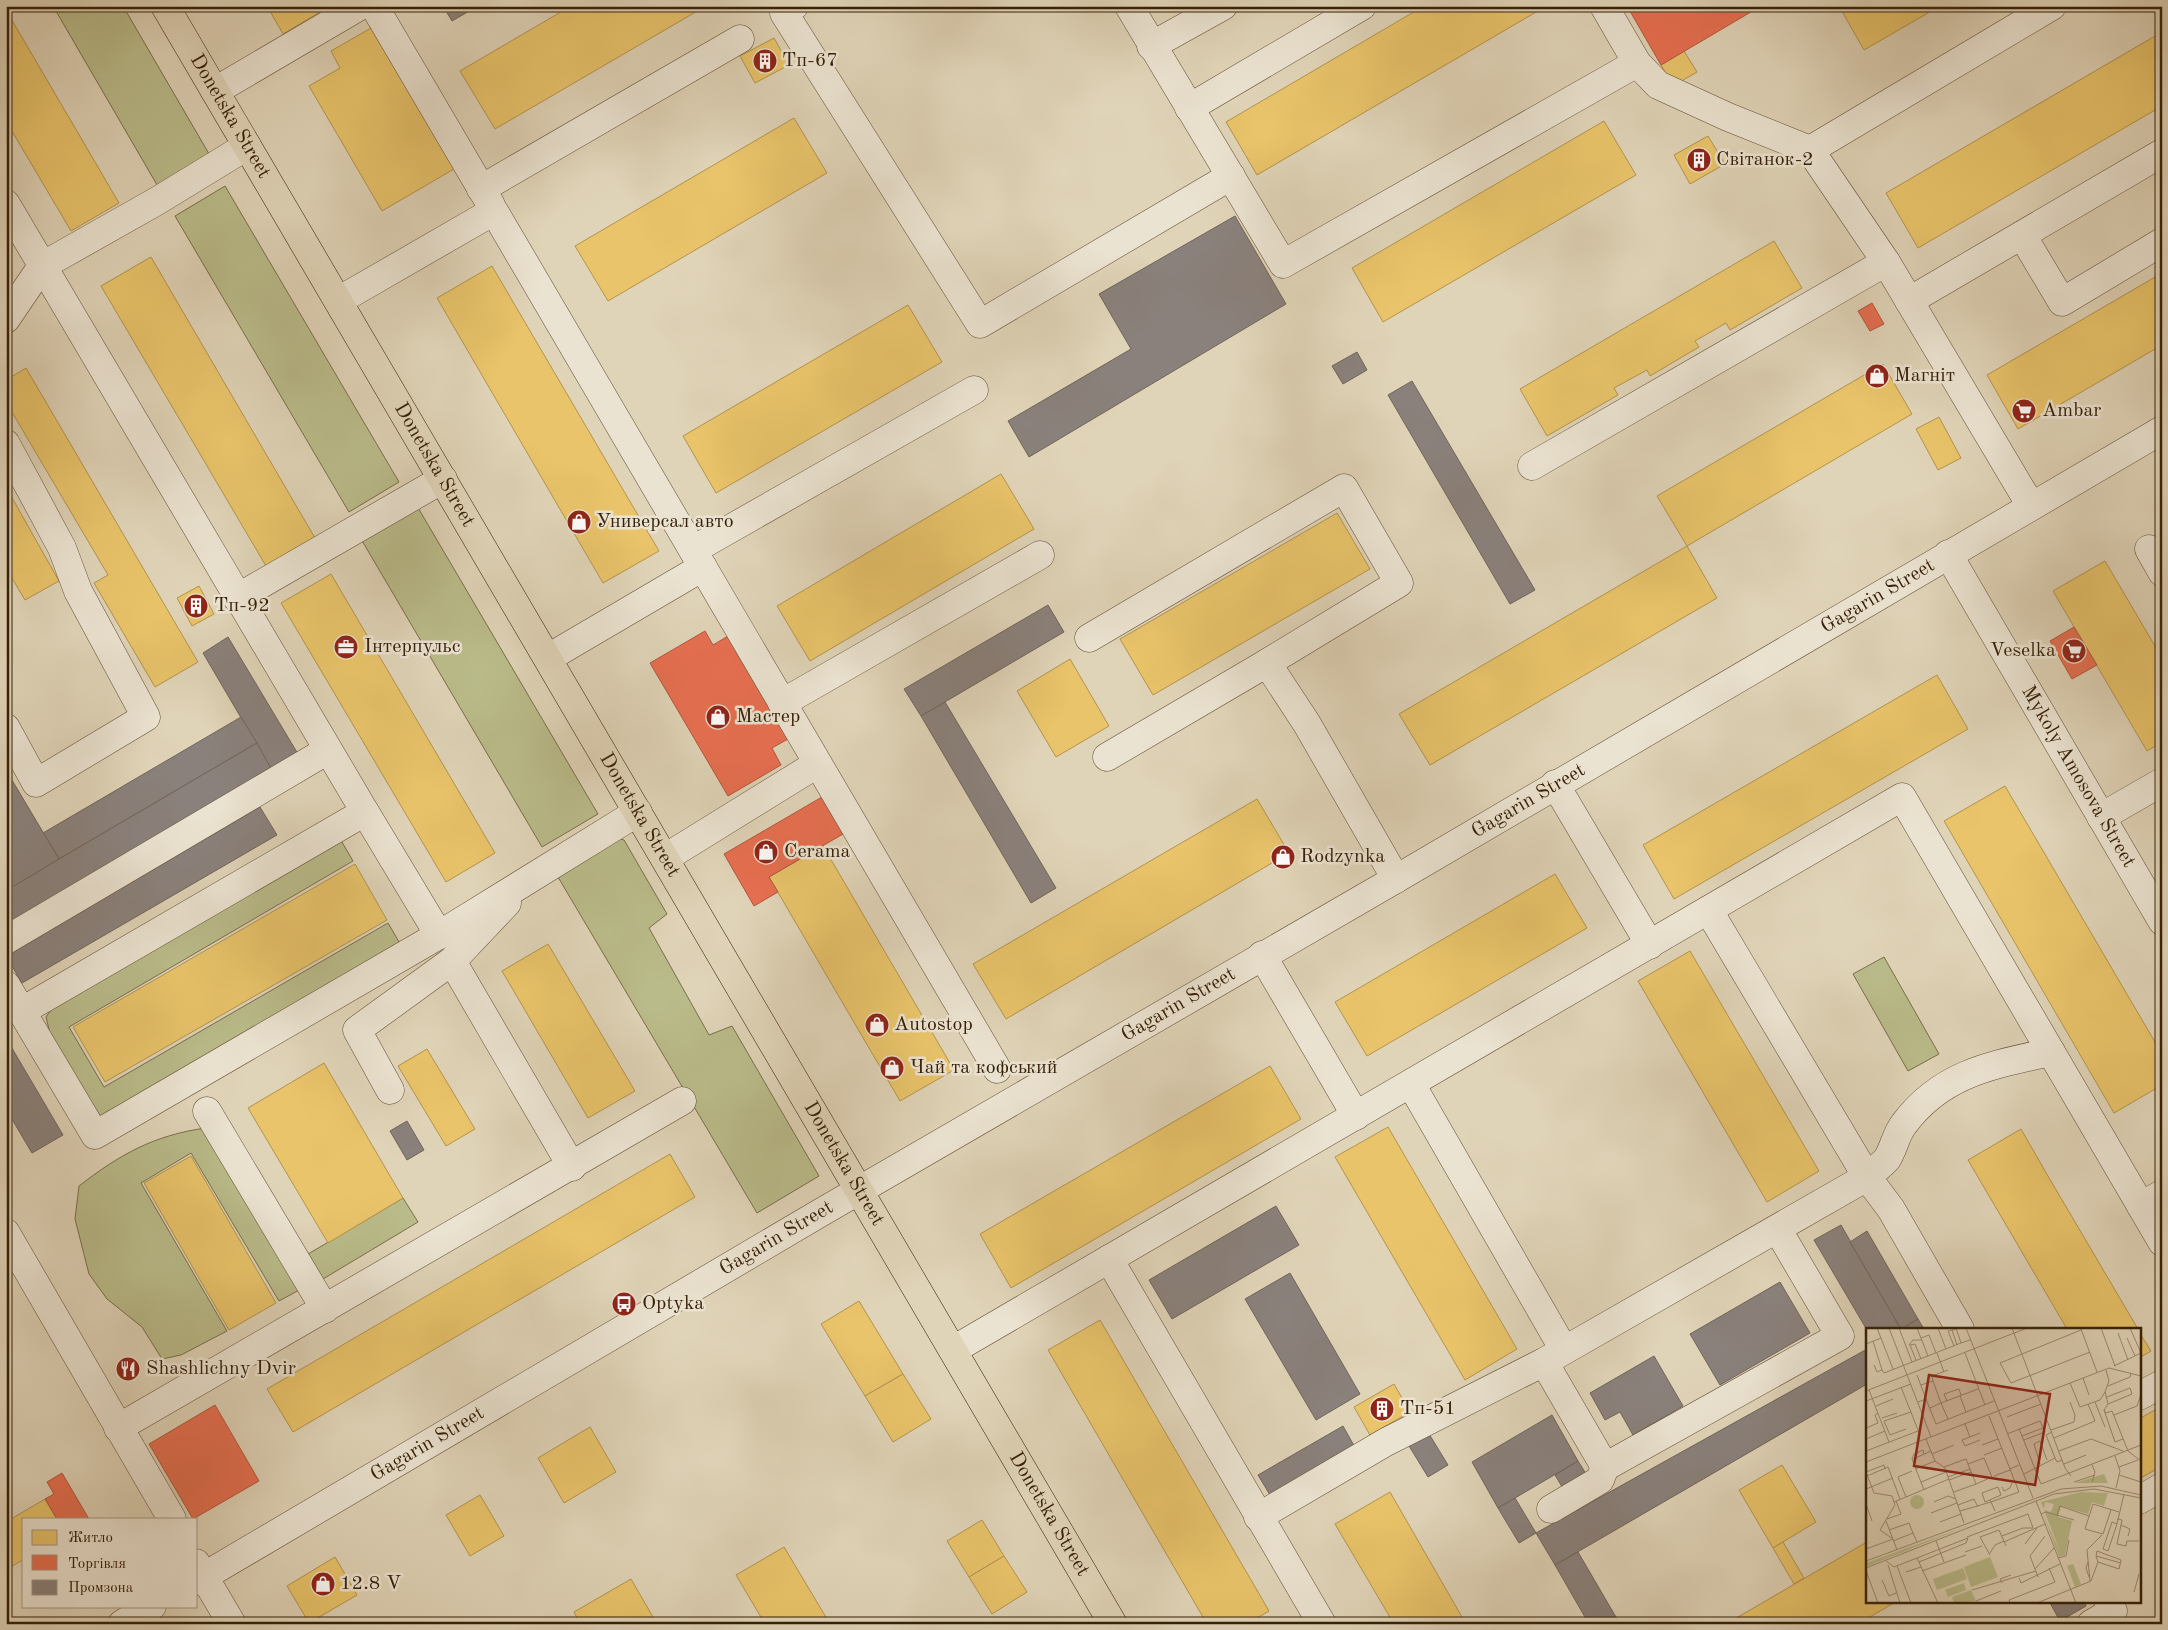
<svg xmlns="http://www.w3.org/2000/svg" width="2168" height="1630" font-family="'Old Standard TT',serif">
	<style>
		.green { fill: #babb8a; stroke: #786e49 }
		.homes { fill: #e9c46a; stroke: #b3934d }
		.shops { fill: #e76f51; stroke: #b2573b }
		.industry { fill: #8a817c; stroke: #716459 }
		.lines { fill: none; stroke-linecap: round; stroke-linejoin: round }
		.minor-casing { stroke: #604d34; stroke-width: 29 }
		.major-casing { stroke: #362008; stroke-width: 29 }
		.minor { stroke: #ebe3d1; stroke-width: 28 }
		.major { stroke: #e0d4b8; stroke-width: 28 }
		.labels { text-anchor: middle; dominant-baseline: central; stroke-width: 5; stroke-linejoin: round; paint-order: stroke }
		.poi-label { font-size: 20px; fill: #362008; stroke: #ebe3d1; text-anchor: start }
		.street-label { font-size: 20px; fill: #362008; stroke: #ebe3d1 }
		.inset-road { fill: none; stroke: #9c8c72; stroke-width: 1 }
		.view { fill: #8f2418; fill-opacity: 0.15; stroke: #8f2418; stroke-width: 2.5 }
		.inset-edge { fill: none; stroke: #362008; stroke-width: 2.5 }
	</style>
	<rect width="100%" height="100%" fill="#e0d4b8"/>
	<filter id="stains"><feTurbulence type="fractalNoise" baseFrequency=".004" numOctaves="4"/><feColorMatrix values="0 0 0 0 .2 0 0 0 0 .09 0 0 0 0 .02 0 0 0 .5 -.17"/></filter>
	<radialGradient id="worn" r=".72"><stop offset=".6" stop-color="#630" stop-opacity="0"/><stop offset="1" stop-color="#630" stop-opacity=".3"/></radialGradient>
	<g class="green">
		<polygon points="53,6 123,6 212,159 160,190"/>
		<polygon points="225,186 399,482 349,512 175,216"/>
		<polygon points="417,506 598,814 542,847 361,539"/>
		<polygon points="339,837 353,861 69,1027 104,1087 388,923 402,947 98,1123 52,1042 46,1017 58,999"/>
		<polygon points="617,838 624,840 667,914 649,928 709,1035 732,1026 819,1176 757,1213 555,872"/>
		<polygon points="1884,957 1939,1054 1908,1071 1853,974"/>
		<path d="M206,1128L303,1288L279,1301L191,1153L141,1183L227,1331L181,1355L162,1359L142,1327L107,1299L89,1274L75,1219L79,1186C119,1155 154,1135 206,1128Z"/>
		<polygon points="403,1198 418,1222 318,1282 303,1257"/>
	</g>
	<g class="homes">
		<polygon points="267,6 330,6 283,34"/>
		<polygon points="571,6 706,6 495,129 460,71"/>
		<polygon points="1424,6 1542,6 1543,8 1257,175 1226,122"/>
		<polygon points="1839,6 1940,6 1864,50"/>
		<polygon points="6,10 119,203 71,231 6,121"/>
		<polygon points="371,28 454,169 382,211 309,86 340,68 331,51"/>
		<polygon points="2162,32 2162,106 1918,248 1886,193"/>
		<polygon points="774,38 789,65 755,83 740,56"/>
		<polygon points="1684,51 1697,72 1673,86 1661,65"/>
		<polygon points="794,118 827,173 608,301 575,246"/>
		<polygon points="1604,121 1636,175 1383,322 1352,268"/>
		<polygon points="1708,136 1725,164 1690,184 1674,155"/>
		<polygon points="1774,241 1802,288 1730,330 1726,323 1695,341 1699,347 1650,376 1647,370 1614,388 1618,395 1547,436 1520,389"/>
		<polygon points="151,257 315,538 266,566 101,286"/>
		<polygon points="492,266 659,551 603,583 437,298"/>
		<polygon points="2162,273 2162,345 2018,429 1987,375"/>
		<polygon points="908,305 942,362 716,493 683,436"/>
		<polygon points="1883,364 1912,414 1687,546 1657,496"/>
		<polygon points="26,368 198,662 155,687 94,583 108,575 6,402 6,380"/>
		<polygon points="1939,417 1961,458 1938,470 1916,429"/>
		<polygon points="1001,474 1034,529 810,661 777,606"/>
		<polygon points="6,487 59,581 25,600 6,568"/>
		<polygon points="1337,513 1370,569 1153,695 1120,639"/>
		<polygon points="1687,546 1717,598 1430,765 1399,714"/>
		<polygon points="2105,561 2162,658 2162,742 2147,751 2053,591"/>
		<polygon points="331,574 495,853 446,882 281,603"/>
		<polygon points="199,586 214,614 192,626 177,598"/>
		<polygon points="1070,659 1109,726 1056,757 1017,691"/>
		<polygon points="1937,675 1968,729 1674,899 1643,845"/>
		<polygon points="2005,786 2162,1054 2162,1085 2114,1113 1944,821"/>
		<polygon points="1257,799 1289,853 1006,1019 973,964"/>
		<polygon points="823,846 954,1070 900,1101 769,877"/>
		<polygon points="355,864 387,920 105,1082 73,1027"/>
		<polygon points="1555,874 1587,928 1367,1056 1335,1002"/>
		<polygon points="548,944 635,1091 588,1118 502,971"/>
		<polygon points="1690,951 1819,1171 1767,1202 1638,981"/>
		<polygon points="427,1049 475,1129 446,1146 398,1066"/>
		<polygon points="324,1063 403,1198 328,1243 248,1108"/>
		<polygon points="1270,1066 1301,1119 1011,1288 980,1234"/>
		<polygon points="1388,1127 1517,1349 1465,1380 1335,1157"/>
		<polygon points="2021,1129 2045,1171 2138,1329 2067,1329 1968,1160"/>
		<polygon points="670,1154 695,1197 293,1432 267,1389"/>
		<polygon points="191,1156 276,1303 229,1330 144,1183"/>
		<polygon points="859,1301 903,1374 865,1396 821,1324"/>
		<polygon points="1100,1320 1269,1611 1247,1624 1207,1624 1048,1350"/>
		<polygon points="2139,1332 2151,1351 2139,1358"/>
		<polygon points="903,1374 931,1419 893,1442 865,1396"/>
		<polygon points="1394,1384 1410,1412 1370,1435 1354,1407"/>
		<polygon points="2162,1406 2162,1466 2139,1479 2139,1419"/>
		<polygon points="590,1427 616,1472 564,1503 538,1458"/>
		<polygon points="1782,1465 1816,1522 1773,1548 1739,1490"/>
		<polygon points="1390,1492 1466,1624 1394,1624 1335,1524"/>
		<polygon points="480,1495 504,1536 470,1556 446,1515"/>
		<polygon points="45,1499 57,1519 24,1519 24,1559 6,1570 6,1522"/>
		<polygon points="982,1520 1004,1556 969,1577 947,1541"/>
		<polygon points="1783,1542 1804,1578 1794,1584 1773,1548"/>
		<polygon points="1867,1542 1867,1601 1897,1601 1858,1624 1726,1624"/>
		<polygon points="784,1547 830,1624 765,1624 736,1575"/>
		<polygon points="1004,1556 1027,1592 992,1614 969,1577"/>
		<polygon points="335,1557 357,1595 309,1623 287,1586"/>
		<polygon points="631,1579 657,1624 580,1624 574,1612"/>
	</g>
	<g class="shops">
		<polygon points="1627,6 1761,6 1661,65"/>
		<polygon points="1872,303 1884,324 1870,331 1858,311"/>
		<polygon points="2074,627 2097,665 2072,679 2050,641"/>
		<polygon points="705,631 713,645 728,636 788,739 772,748 781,765 728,796 650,663"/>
		<polygon points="822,797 843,834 769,877 778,892 754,906 724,854"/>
		<polygon points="215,1405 259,1481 193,1519 149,1444"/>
		<polygon points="62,1473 89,1519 57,1519 45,1499 54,1494 47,1482"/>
	</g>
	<g class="industry">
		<polygon points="443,6 478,6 452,21"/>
		<polygon points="1235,216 1286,304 1029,457 1008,421 1131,349 1099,294"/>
		<polygon points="1357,352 1367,370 1343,384 1332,366"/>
		<polygon points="1412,381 1535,590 1510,604 1388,395"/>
		<polygon points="1048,605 1064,632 921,716 904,689"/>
		<polygon points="228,637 301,759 274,774 203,653"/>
		<polygon points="945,702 1056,888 1031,903 921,716"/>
		<polygon points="241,717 257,743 59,859 43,833"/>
		<polygon points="257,743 274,774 6,931 6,890"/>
		<polygon points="6,770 59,859 7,890 6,889"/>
		<polygon points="260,807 277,835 22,983 6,956"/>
		<polygon points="6,1038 63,1135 32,1153 6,1109"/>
		<polygon points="407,1121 424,1150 407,1160 390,1131"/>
		<polygon points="1276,1206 1299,1245 1172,1319 1149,1280"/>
		<polygon points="1841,1225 1901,1329 1867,1330 1814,1240"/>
		<polygon points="1867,1231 1918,1319 1901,1329 1850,1242"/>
		<polygon points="1290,1273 1360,1394 1316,1420 1245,1299"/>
		<polygon points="1780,1282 1810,1333 1720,1385 1690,1334"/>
		<polygon points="1918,1319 1924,1329 1901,1329"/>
		<polygon points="1867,1349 1867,1384 1555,1565 1536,1533"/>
		<polygon points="1654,1356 1683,1406 1633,1435 1620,1412 1605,1420 1590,1393"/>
		<polygon points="1552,1415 1578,1461 1498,1508 1472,1462"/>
		<polygon points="1343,1426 1357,1451 1273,1500 1258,1475"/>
		<polygon points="1426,1429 1448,1465 1428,1477 1406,1441"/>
		<polygon points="1578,1461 1588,1477 1564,1490 1555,1475"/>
		<polygon points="1515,1498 1536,1533 1519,1543 1498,1508"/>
		<polygon points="1578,1552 1620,1624 1589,1624 1555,1565"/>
		<polygon points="2049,1601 2084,1601 2086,1606 2060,1621"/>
	</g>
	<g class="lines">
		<defs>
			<g id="minor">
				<polyline points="374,6 491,205"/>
				<polyline points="794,6 784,13 980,324 1231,176"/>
				<polyline points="1129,6 1283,264 1637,63"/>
				<polyline points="1604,6 1637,63 1658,85 1728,117 1810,150 1886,262 2031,506"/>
				<polyline points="1151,46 1223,6"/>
				<polyline points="215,91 360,6"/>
				<polyline points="1189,108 1362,6"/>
				<polyline points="1810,150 2052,6"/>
				<polyline points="481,189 740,39"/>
				<polyline points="6,204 365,812"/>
				<polyline points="2022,235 2062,302 2162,242"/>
				<polyline points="338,301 494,211 997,1069"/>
				<polyline points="1909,301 2162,153"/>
				<polyline points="6,319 42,266 157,201 247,146"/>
				<polyline points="6,444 62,548 78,591 146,717 36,783 6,728"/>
				<polyline points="1532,466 1886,262"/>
				<polyline points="2149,549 2162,572"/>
				<polyline points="693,550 974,390"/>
				<path id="s1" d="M1948,554L2162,921"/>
				<polyline points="237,598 443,479"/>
				<polyline points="1089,638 1344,488 1399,583 1267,663"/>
				<polyline points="548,658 703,567"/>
				<polyline points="782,703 1040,555"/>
				<polyline points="1107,757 1267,663 1307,724 1396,879"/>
				<polyline points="1555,784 1650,945"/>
				<polyline points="2101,817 2162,782"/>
				<polyline points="665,858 817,764"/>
				<polyline points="6,940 328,750"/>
				<polyline points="1262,955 1356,1116"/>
				<polyline points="452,961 572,1167"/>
				<polyline points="6,985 95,1135 439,935 638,812"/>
				<polyline points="22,1011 365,812 439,935"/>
				<polyline points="1411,1084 1564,1350"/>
				<polyline points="390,1090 357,1030 452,961 507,903"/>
				<polyline points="207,1111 325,1309"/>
				<polyline points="2141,1206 2162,1242"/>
				<polyline points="6,1233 172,1519"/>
				<polyline points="1109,1259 1322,1624"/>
				<path d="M1960,1329L1891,1209L1867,1177C1873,1171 1882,1165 1887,1159C1894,1148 1896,1134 1904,1124C1942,1073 1992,1065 2051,1052"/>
				<polyline points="953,1350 1902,797 2141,1206 2162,1194"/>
				<polyline points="1544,1362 1605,1467 1840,1336 1778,1230"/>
				<polyline points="2139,1396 2162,1384"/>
				<polyline points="118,1428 682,1101"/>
				<polyline points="2139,1500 2162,1487"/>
				<polyline points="1551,1509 1600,1480 1605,1467"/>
				<polyline points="1258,1517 1386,1442 1544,1362 1867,1177 1709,911"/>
				<polyline points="196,1563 232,1624"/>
				<path id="s2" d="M196,1581L820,1213L1396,879L2162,430"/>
				<polyline points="122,1624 152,1606"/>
				<polyline points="2091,1624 2113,1611 2108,1601"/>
			</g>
			<g id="major">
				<path id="s3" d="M165,6L1113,1624"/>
			</g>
		</defs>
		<use href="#minor" class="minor-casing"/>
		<use href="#major" class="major-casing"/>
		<use href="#minor" class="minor"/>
		<use href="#major" class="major"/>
	</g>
	<defs>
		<symbol id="building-disc" viewBox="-11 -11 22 22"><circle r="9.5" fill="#8f2418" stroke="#ebe3d1"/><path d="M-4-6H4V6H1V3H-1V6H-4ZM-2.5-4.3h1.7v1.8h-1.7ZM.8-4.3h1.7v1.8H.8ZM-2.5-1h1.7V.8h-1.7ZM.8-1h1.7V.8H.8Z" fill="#fff"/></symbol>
		<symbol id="shop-disc" viewBox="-11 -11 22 22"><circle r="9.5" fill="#8f2418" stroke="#ebe3d1"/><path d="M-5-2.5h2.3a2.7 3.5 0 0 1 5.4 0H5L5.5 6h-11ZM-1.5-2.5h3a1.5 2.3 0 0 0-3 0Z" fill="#fff"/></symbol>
		<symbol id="supermarket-disc" viewBox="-11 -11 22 22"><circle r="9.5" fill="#8f2418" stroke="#ebe3d1"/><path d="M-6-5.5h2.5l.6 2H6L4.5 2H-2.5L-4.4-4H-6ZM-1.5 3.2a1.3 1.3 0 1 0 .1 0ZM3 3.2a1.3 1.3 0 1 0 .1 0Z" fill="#fff"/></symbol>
		<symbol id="office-disc" viewBox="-11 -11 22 22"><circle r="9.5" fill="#8f2418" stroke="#ebe3d1"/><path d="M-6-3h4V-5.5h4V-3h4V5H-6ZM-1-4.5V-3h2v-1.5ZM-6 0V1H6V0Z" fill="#fff"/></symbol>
		<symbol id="bus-disc" viewBox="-11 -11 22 22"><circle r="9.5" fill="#8f2418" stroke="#ebe3d1"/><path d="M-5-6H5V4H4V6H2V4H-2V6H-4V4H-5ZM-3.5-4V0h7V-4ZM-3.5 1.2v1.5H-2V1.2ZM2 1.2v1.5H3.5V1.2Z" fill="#fff"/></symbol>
		<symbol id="restaurant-disc" viewBox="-11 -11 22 22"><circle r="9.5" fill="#8f2418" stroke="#ebe3d1"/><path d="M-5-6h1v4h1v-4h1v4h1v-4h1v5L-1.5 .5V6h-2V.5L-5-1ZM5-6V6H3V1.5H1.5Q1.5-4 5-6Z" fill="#fff"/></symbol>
	</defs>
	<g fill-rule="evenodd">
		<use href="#building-disc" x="751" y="47" width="28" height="28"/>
		<use href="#building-disc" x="1685" y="146" width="28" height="28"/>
		<use href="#shop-disc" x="1863" y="362" width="28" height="28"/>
		<use href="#supermarket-disc" x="2010" y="397" width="28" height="28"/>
		<use href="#shop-disc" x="565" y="508" width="28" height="28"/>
		<use href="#building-disc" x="182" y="592" width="28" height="28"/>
		<use href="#office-disc" x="332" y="633" width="28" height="28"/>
		<use href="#supermarket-disc" x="2060" y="637" width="28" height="28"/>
		<use href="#shop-disc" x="704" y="703" width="28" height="28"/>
		<use href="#shop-disc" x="752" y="838" width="28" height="28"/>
		<use href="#shop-disc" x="1269" y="843" width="28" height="28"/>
		<use href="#shop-disc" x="863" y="1011" width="28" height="28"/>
		<use href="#shop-disc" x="878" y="1054" width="28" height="28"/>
		<use href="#bus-disc" x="610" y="1290" width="28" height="28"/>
		<use href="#restaurant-disc" x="114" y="1355" width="28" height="28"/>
		<use href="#building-disc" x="1368" y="1395" width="28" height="28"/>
		<use href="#shop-disc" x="309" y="1570" width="28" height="28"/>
	</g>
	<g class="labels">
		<g class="poi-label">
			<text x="782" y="61">Тп-67</text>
			<text x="1716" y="160">Світанок-2</text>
			<text x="1894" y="376">Магніт</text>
			<text x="2042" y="411">Ambar</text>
			<text x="596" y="522">Универсал авто</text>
			<text x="214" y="606">Тп-92</text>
			<text x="364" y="647">Інтерпульс</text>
			<text x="2056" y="651" text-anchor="end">Veselka</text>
			<text x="736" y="717">Мастер</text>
			<text x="784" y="852">Cerama</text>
			<text x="1300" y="857">Rodzynka</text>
			<text x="894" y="1025">Autostop</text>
			<text x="910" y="1068">Чай та кофський</text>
			<text x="642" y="1304">Optyka</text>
			<text x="146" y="1369">Shashlichny Dvir</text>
			<text x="1400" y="1409">Тп-51</text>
			<text x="340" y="1584">12.8 V</text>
		</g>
		<g class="street-label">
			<text stroke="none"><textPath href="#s3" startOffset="128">Donetska Street</textPath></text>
			<text stroke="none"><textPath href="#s3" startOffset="532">Donetska Street</textPath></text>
			<text stroke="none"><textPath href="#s2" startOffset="1949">Gagarin Street</textPath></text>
			<text stroke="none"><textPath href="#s1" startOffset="258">Mykoly Amosova Street</textPath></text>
			<text stroke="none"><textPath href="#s2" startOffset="1544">Gagarin Street</textPath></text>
			<text stroke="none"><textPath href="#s3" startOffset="938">Donetska Street</textPath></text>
			<text stroke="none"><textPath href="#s2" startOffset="1139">Gagarin Street</textPath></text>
			<text stroke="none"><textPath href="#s3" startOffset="1342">Donetska Street</textPath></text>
			<text stroke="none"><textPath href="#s2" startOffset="674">Gagarin Street</textPath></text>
			<text stroke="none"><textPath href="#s2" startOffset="269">Gagarin Street</textPath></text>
			<text stroke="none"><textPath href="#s3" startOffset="1748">Donetska Street</textPath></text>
		</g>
	</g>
	<g transform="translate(1866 1328)">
		<rect width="275" height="275" fill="#e0d4b8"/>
		<path d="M238,146L242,155H209L215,153ZM215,164L242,165L238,178L226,174L222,186L195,178L192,189L206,193L199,227L193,229L177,186L195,226L178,182L185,184L188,176L179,174L178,181L175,174ZM44 174a7 7 0 1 1 14 0a7 7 0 1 1-14 0ZM99,199L2,238L0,235ZM124,229L132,249L105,259L98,239ZM207,236L215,256L209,259L201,238ZM97,240L101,251L71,262L67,251ZM98,255L100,262L82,269L79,262ZM105,262L110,273L88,275L86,269Z" fill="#babb8a"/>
		<path class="inset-road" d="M11,0L27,41M23,0L65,109M33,0L46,34M51,0L62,28M72,0L80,21M90,0L95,15L104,12M100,0L167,170M146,0L199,140L205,148M235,0L249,38M264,0L275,25M90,1L86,2L91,17M215,1L231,44M86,2L82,3L88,18M215,2L134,35L145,55L224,24M252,5L262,32M55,10L63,7L70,25M261,10L269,28M7,13L16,42M0,16L15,10M43,17L47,12H56M71,25L78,44M99,25L119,77M50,32L44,17L49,16L55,31M8,37L11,44L16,42L18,45L95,15M248,38L275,25M240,42L243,53L239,64L242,76L238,82L240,85L246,83L262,123L275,133M51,47L60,71M217,50L223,67M204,55L214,79L234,72L239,64M55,57L67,53L66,48L82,42M242,58L264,49L265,45M35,59L54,107M3,62L23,114M0,63L161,0M94,68L100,84M241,69L264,60L266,66L242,76M0,73L45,56M81,73L78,66L93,61L95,67M52,74L60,71L70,96L128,73M229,74L239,99M10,78L27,71M64,80L75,75L67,53M238,82L249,114L257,111M248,87L271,78L275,67M123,88L144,141L153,137M141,89L175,76M16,90L31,85M82,91L75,75L112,61M18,93L24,107L40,101M18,93L45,84M99,96L104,109L114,105M0,100L12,95L9,87L12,85M153,101L156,108L177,100M185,102L208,94L209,87L204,74M186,104L180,107L189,130L191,134L196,132M141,106L174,93L179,104L158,112M156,108L175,156L275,117M104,109L96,112L99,118L114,112M188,110L229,93L222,76M0,111L19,103M60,111L69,133L79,140L98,195M116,117L132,111M0,123L52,103M193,123L225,111L257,123M66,126L88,117M118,127L136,120M249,128L254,143L250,160M47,131L65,123M0,134L243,40L275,48M174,136L168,116L174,113L181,132M198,136L220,127M78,139L100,131L110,156L126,149L118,130L102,136M253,139L272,132M49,141L69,133M0,144L8,165L26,168L29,177L14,202L27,211L0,221M0,144L18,137L19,141M158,146L189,130M253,147L275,154M1,148L22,139L34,171M128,148L144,142M82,149L104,141M83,152L105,144M55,154L80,144M208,154L229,147M226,154L229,144L226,137M132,159L135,167L119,174L116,165ZM136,159L138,163L144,160L146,155M0,161L27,150M58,162L46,131L48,126L57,122L58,126M88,164L110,156M40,169L32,149L46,143M124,172L125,174L153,164L144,141M170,173L210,275M28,174L83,151M68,174L82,168L90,171M0,176L6,193M92,177L108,171L112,179M245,182L237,206L219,201L227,176L253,184M94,183L125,174L129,183M65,185L91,175M175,186L180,184L208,192M191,187L194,178L223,188M21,191L35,186L30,173M251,191L256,192L251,216L260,218L261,213H273M20,193L31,222M74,194L95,186M251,196L246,194L237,221L242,223L251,196L258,166M255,197L264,201L262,208M23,202L43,195L47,205M136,208L157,200H167M101,209L162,186L167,200M27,213L47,205L51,214M70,213L78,234M138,214L179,196M159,216L171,200M99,224L116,218M124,225L129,217L138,213M124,227L114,209L133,202L140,218M230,228L231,223L255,232L253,241L232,234M230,228L255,235M51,230L72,275M192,230L200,228L203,212M0,233L195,161L235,158L275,167M20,233L28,239L102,210M53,234L100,215L102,210M222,234L220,240L223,249M22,237L34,275M31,238L45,275M0,240L188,166L228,161L275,170M169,241L188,220M0,243L12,275M56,243L100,227M40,244L55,239M172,249L164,228L179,208M153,250L155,255L194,236M16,252L23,268L30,265M224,253L221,222L236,207M136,255L134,251L145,247M106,262L170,243M268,264L273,246M110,273L135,263M144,275L143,272L189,254L183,240M171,275L225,253L232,234L230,228"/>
		<path class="view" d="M63,47L184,66L169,157L48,138Z"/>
		<rect width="275" height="275" class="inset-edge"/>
	</g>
	<rect width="2168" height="1630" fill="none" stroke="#e0d4b8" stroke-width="25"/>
	<rect x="8" y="8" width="2153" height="1615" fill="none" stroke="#362008" stroke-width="2.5"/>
	<rect x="12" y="12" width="2143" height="1605" fill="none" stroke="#362008"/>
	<rect x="22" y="1518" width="175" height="90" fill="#ebe3d1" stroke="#a39581"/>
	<rect x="32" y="1530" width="25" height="15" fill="#e9c46a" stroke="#a39581"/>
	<text x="68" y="1542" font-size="15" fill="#362008">Житло</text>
	<rect x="32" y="1555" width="25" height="15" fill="#e76f51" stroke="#a39581"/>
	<text x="68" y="1568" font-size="15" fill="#362008">Торгівля</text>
	<rect x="32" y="1580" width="25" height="15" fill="#8a817c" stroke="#a39581"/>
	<text x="68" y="1592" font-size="15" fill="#362008">Промзона</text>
	<rect width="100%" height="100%" filter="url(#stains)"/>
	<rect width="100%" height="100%" fill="url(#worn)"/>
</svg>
